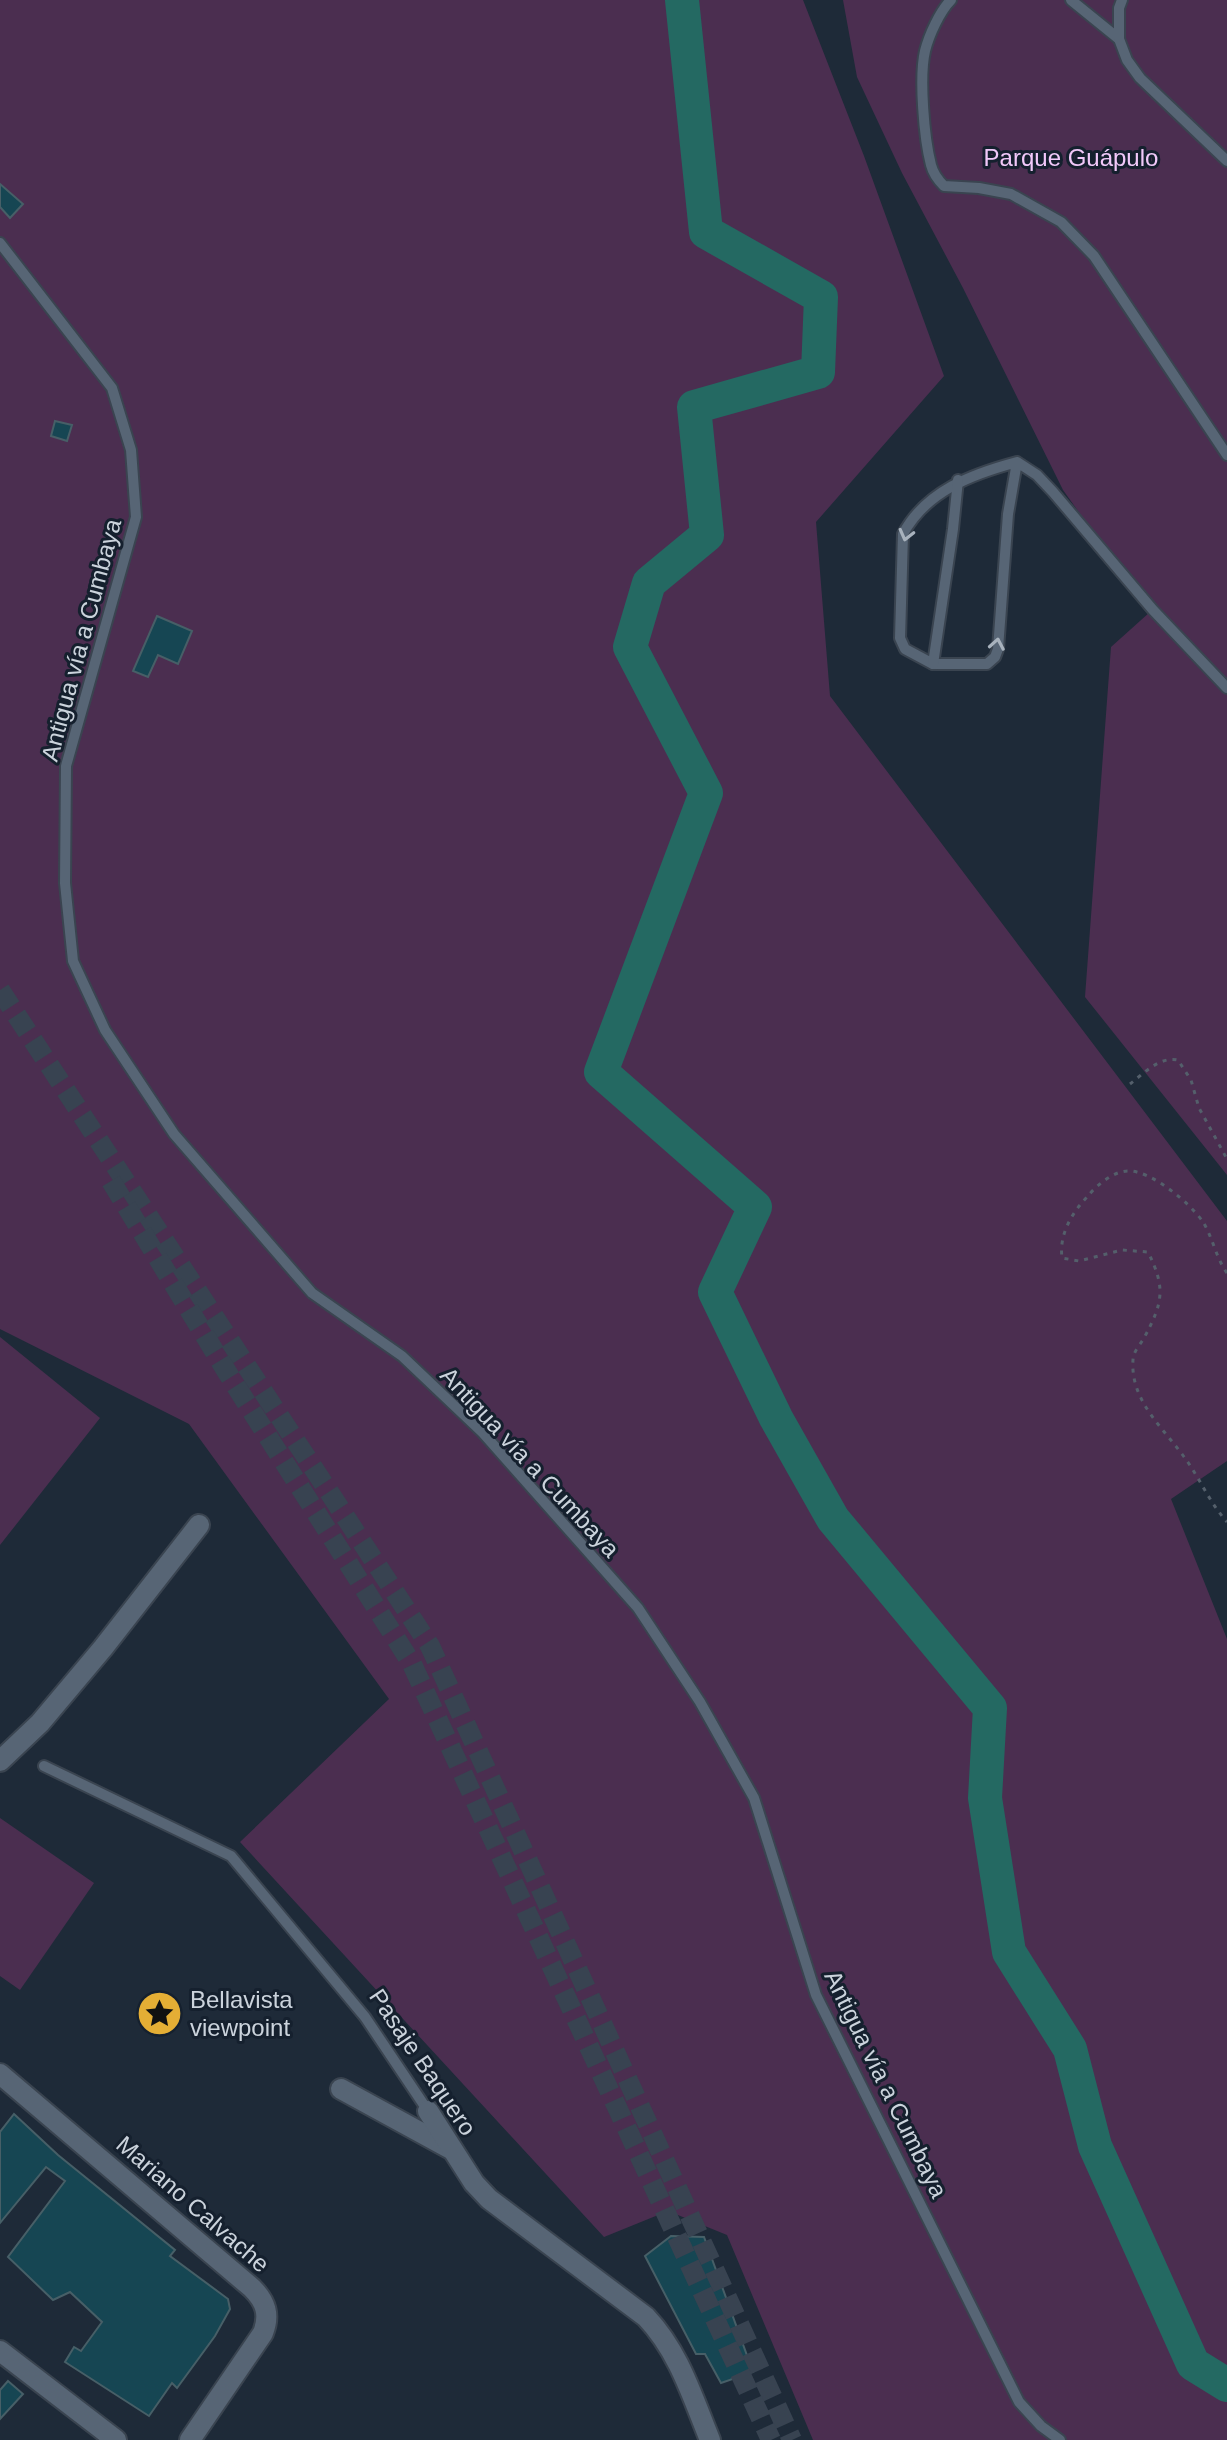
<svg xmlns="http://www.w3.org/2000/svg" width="1227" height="2440" font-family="Arial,sans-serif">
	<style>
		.green { fill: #4b2e50 }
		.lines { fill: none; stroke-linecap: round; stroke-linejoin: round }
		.river { stroke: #246962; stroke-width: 34 }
		.building { fill: #164653; stroke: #475f67; stroke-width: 2 }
		.primary-tunnel { stroke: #384351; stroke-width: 20; stroke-dasharray: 20 10; stroke-linecap: butt }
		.service-casing { stroke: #3a4450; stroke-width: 14 }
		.minor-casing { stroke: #3a4450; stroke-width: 24 }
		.path { stroke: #545f6b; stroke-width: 3; stroke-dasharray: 4 6; stroke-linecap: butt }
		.service { stroke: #576575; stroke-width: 10 }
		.minor { stroke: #576575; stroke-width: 20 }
		.oneway { stroke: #a8b2bd }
		.labels { text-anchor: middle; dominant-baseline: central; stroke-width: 6; stroke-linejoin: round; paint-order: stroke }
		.park-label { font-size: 24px; fill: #f1c8f9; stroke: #15202e }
		.street-label { font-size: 24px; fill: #cbd3dc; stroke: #15202e }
		.poi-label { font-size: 24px; fill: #cbd3dc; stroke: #15202e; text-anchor: start }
	</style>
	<rect width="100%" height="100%" fill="#1e2a38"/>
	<g class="green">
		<polygon points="0,0 803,0 864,156 944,376 816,522 830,696 1227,1221 1227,1461 1171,1499 1227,1639 1227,2440 813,2440 727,2235 668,2211 604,2237 240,1842 389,1699 189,1424 0,1329"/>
		<polygon points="843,0 1227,0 1227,1175 1085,997 1111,647 1150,612 1063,490 963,288 902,173 857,77"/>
		<polygon points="0,1337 100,1418 0,1545"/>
		<polygon points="0,1818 94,1883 20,1990 0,1976"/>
	</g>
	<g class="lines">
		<polyline class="river" points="682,0 706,232 821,297 818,372 694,407 707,535 649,583 630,647 706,793 601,1072 755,1207 715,1292 776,1418 833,1519 990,1708 985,1798 1009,1952 1070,2049 1095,2146 1193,2364 1227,2385"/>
	</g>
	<g class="building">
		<polygon points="0,184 23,204 10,218 0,207"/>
		<polygon points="55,421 72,425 67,441 51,436"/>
		<polygon points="157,616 192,631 178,664 158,655 148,677 133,671"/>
		<polygon points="14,2114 58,2155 175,2250 170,2256 228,2299 230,2309 215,2336 177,2388 172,2383 149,2416 65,2362 74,2347 81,2351 102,2322 70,2292 53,2300 8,2257 65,2181 46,2167 0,2223 0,2132"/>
		<polygon points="671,2236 704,2237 753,2372 721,2383 705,2354 696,2354 645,2256"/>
		<polygon points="8,2381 23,2394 0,2419 0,2390"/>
	</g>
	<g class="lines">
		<g class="primary-tunnel">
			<polyline points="0,990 430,1646 792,2440"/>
			<polyline points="111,1181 227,1372 412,1664 771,2440"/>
		</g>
		<defs>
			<g id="service">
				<path d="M951,0C940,11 929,35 925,51C919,77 924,138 931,165C933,173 938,180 944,186L979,188L1011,194L1061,222L1094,256L1227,455"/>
				<polyline points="1071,0 1119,39"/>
				<polyline points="1122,0 1119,8 1119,39 1127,60 1140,78 1227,161"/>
				<polyline points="0,243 112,388 131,450 136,517 66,766 65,883 73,961 105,1030 174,1134 312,1293 402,1356 483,1433 638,1608 700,1702 754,1798 816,1995 1019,2402 1041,2426 1060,2440"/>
				<path d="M1017,462L1008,514L998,649L995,657L987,664H933L905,649L900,638L903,534C926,491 972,474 1017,462L1037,475L1053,492L1153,610L1227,688"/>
				<polyline points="933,664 953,529 958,480"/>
				<polyline points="44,1766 231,1856 365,2017 428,2111"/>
			</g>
			<g id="minor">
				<polyline points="0,1761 40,1723 103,1648 199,1525"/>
				<path d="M0,2074L252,2288C266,2302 270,2315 263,2333L190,2440"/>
				<polyline points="341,2089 449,2148"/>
				<path d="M428,2111L474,2183L489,2199L646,2317C679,2352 692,2396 710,2440"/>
				<polyline points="0,2351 116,2440"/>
			</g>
		</defs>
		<use href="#service" class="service-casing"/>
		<use href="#minor" class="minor-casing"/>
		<g class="path">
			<path d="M1130,1084C1144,1073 1160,1056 1178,1060L1191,1080L1199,1108L1227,1159"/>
			<path d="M1227,1273C1216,1258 1213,1238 1203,1222C1191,1204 1151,1170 1128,1171C1113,1171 1096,1186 1087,1197C1071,1214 1059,1235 1062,1258L1079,1261L1122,1250L1148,1252C1166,1288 1163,1303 1144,1338C1140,1345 1133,1352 1133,1360C1130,1402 1165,1429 1187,1461C1201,1481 1210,1503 1227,1522"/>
		</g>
		<use href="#service" class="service"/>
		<use href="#minor" class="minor"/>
	</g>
	<defs><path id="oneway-chevron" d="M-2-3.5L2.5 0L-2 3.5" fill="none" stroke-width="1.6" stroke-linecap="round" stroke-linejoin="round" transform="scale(2)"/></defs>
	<g class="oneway">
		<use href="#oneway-chevron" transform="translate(906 535) rotate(104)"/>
		<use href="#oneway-chevron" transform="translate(997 644) rotate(-80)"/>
	</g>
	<defs>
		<symbol id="sight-disc" viewBox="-11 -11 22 22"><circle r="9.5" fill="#e4ae35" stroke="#15202e"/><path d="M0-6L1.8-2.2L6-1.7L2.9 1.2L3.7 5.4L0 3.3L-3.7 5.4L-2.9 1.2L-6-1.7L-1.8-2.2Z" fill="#111"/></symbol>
	</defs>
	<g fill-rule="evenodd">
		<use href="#sight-disc" x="134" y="1988" width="51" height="51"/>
	</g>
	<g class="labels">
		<g class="park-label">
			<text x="1071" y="157">Parque Guápulo</text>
		</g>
		<g class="street-label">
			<text transform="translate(81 640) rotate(-75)">Antigua vía a Cumbaya</text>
			<text transform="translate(530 1462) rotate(47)">Antigua vía a Cumbaya</text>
			<text transform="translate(423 2062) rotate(56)">Pasaje Baquero</text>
			<text transform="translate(886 2084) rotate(64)">Antigua vía a Cumbaya</text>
			<text transform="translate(193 2204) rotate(41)">Mariano Calvache</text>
		</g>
		<g class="poi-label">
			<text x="190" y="1999">Bellavista<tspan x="190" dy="28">viewpoint</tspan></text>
		</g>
	</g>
</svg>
